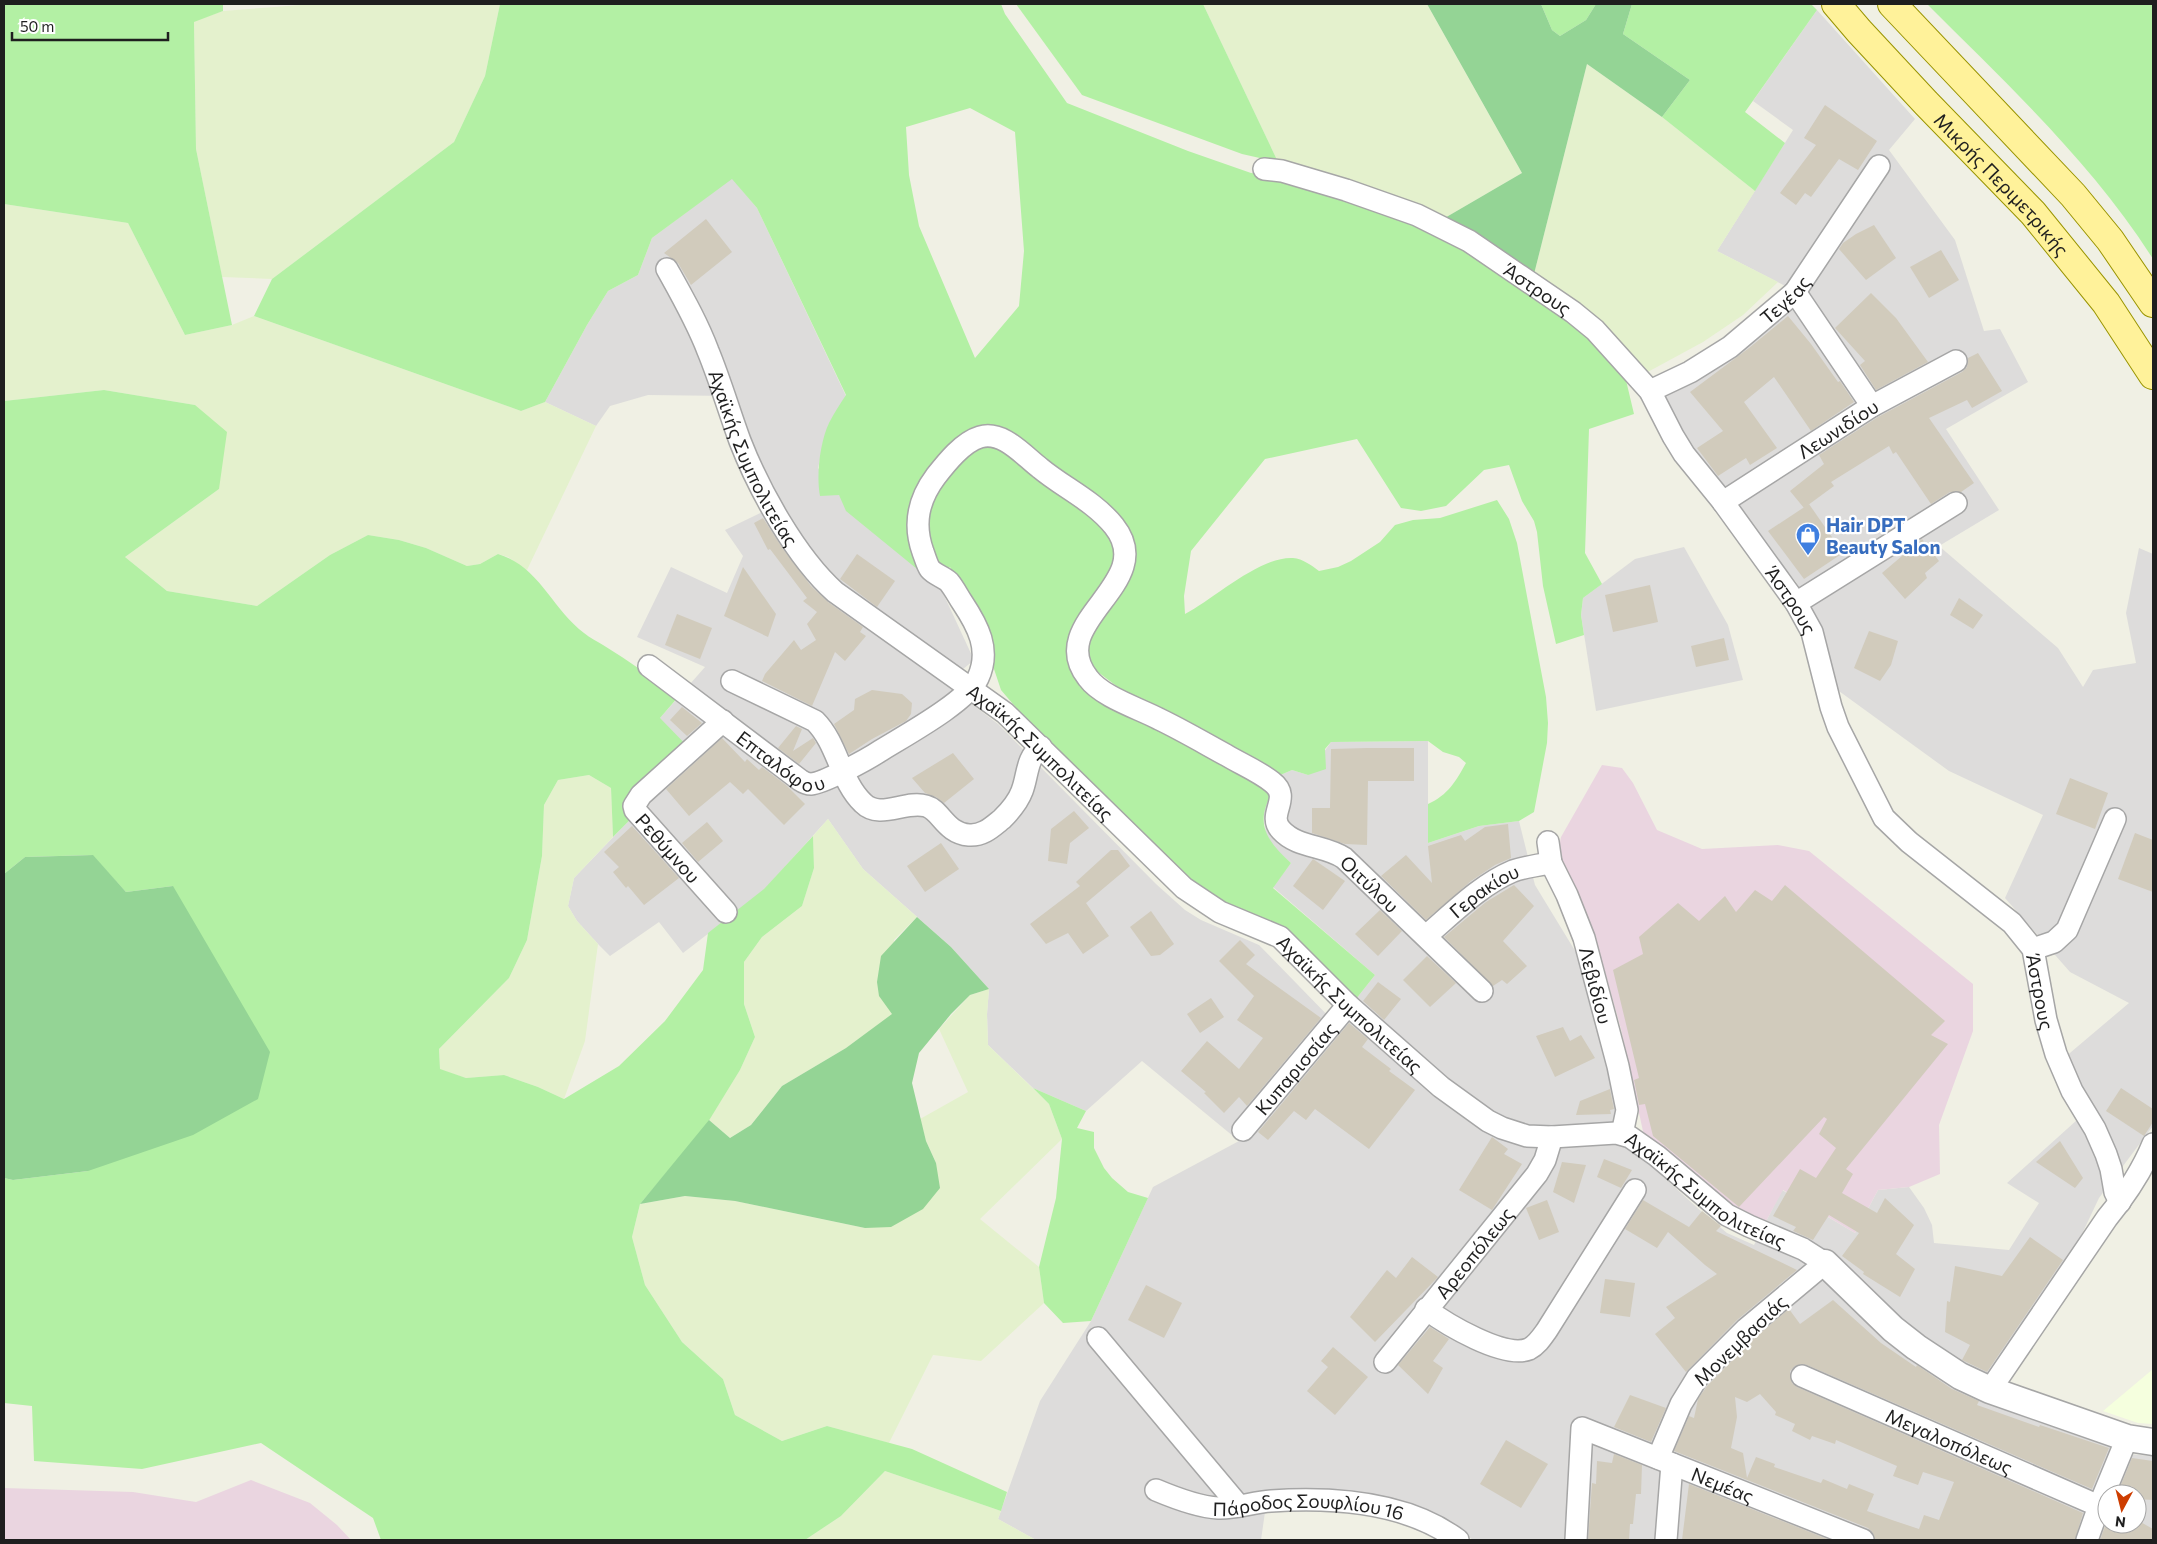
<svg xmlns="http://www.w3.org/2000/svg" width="2157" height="1544" font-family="Commissioner,sans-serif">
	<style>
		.residential { fill: #dddcdb; fill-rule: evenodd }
		.industrial { fill: #ead5e0 }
		.education { fill: #f5ffde }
		.farmland { fill: #e4f1cd }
		.grass { fill: #b3f0a4; fill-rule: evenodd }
		.forest { fill: #94d495 }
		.building { fill: #d1cbbc; fill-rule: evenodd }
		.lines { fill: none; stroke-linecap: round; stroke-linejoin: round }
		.minor-casing { stroke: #a6a6a6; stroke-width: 24 }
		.tertiary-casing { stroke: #a6a6a6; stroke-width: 29 }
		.primary-casing { stroke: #999400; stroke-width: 30 }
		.minor { stroke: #fff; stroke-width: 21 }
		.tertiary { stroke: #fff; stroke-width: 26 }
		.primary { stroke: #fff29a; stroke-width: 28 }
		.labels { text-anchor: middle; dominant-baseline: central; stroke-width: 4.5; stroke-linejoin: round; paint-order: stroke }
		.street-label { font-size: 19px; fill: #1f1f1f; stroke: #fff }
		.shop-label { font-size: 19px; font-weight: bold; fill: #366cbe; stroke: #fff; text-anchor: start }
	</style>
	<rect width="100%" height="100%" fill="#f0f0e4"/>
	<g class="residential">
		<path d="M1817,10L1915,119L1889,150L1955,240L1984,331L2000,329L2028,382L1946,429L1999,510L1939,546L2058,648L2083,687L2093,670L2136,663L2126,613L2139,548L2153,554V1126L2099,1198L2072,1255L1980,1393L2025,1417L2129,1454L2153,1456V1540H1473L1456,1527L1432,1513L1406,1502L1375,1496L1268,1491L1261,1540H1036L998,1519L1040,1401L1091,1321L1153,1187L1239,1141L1142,1061L1086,1111L1033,1088L988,1045L987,1014L989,989L951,947L863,869L828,819L761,893L683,953L659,922L610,956L598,944L577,921L568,906L574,878L644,805L660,718L705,667L637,637L671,567L727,593L743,556L725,530L779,504L730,396L648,395L610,406L596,426L545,402L587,325L608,291L638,275L652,238L732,178L757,208L846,396L829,424L818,468L839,495L942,591L974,660L945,684L998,724L1156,884L1185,910L1201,920L1259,945L1336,1024L1375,975L1273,887L1291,863L1273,847L1266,834L1263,811L1265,804L1273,791L1278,776L1292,770L1308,775L1331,742L1428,741V843L1479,826L1519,821L1535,885L1577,954L1603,1033L1627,1144L1703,1213L1727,1233L1754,1245L1782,1190L1855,1233L1878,1190L1909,1187L1924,1208L1932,1225L1934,1243L2009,1250L2039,1203L2007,1183L2087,1111L2064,1058L2129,1003L2070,972L2005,898L2043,815L1949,771L1832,686L1826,645L1817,618L1796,582L1692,451L1655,391L1797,292L1717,251L1793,130L1753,101ZM2107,1494H2137V1524H2107Z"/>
		<polygon points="1684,547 1728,625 1743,680 1596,711 1581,615 1583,598 1635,559"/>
	</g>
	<g class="industrial">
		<polygon points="1602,765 1622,768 1633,783 1657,830 1702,849 1778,845 1809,851 1973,984 1973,1031 1939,1125 1940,1174 1909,1187 1878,1190 1855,1233 1783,1190 1765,1223 1734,1213 1644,1136 1621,1029 1602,961 1587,917 1561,859 1559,847 1561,837"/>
		<polygon points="251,1480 310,1503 337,1525 351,1540 4,1540 4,1488 133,1492 196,1502"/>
	</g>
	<polygon class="education" points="2153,1369 2153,1424 2138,1423 2103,1411"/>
	<g class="farmland">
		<polygon points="314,4 500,4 485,76 454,142 272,279 222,277 196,149 194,21 223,11"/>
		<polygon points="1203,4 1427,4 1522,173 1443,219 1278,162"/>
		<polygon points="1587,64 1662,117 1755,191 1717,251 1778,282 1743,315 1703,342 1644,374 1533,278"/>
		<polygon points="4,204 128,223 185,335 232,325 254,316 521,411 545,402 596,426 527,570 508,557 498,554 480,564 467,566 426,548 399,540 368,535 330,555 257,606 167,591 125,557 219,489 195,405 104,390 4,401"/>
		<polygon points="589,775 611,788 613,837 574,878 568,906 577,921 598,944 585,1041 564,1099 538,1087 504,1075 466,1078 440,1070 439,1049 509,978 527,940 542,856 544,805 558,780"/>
		<polygon points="828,819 863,869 917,917 894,940 893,1014 846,1048 782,1086 751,1125 730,1138 709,1120 740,1070 755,1037 744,1004 744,962 762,937 802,906 814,868 813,836"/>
		<polygon points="989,989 987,1014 988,1045 1049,1104 1062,1139 980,1219 1039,1267 1044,1303 981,1361 933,1355 889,1443 827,1426 782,1441 735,1415 723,1379 682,1342 645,1285 632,1237 640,1204 685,1196 735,1201 865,1228 936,1163 926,1141 920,1119 968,1092 939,1029 970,995"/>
		<polygon points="885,1471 1001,1511 998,1519 1036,1540 805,1540 841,1516"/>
	</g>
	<g class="grass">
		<polygon points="4,4 223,4 223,11 194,22 196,149 232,325 185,335 128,223 4,204"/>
		<path d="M500,4H1001L1005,14L1067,103L1188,151L1251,173L1271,175L1422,221L1575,320L1625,376L1634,414L1589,429L1585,553L1602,584L1583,598L1581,615L1584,635L1556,644L1543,586L1537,532L1534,521L1522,501L1509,465L1484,470L1446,506L1421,511L1401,508L1357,439L1265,459L1191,551L1184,596L1185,614C1214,599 1260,556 1293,558C1303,559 1311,565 1319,571L1338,567L1351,561L1380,542L1395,525L1413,520L1440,518L1497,500L1509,519L1517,543L1546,697L1548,723L1547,743L1534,812L1519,821L1479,826L1428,843V804C1448,795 1456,781 1466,763L1459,757L1443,752L1428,741L1331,742L1325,749L1326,769L1308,775L1292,770L1278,776L1162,709L1119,688L1094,669L1074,666L1273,791C1254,823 1266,840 1291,863L1273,888L1375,975L1352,1004L1316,969L1194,888L1023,716L1001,690L992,663L967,599L950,567L933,582L846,511L839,495L820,496C816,475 820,442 829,423C834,413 840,404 846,395L757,208L732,179L652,238L638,275L608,291L587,325L545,402L521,411L254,316L272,279L454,142L485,76ZM970,108L1015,132L1024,251L1019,306L975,358L919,226L909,175L906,127Z"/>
		<polygon points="1016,4 1203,4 1278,162 1242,154 1082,95"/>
		<polygon points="1541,4 1596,4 1586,20 1560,36 1552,30"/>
		<polygon points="1632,4 1811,4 1817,10 1745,112 1785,143 1755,191 1662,117 1690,80 1623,34"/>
		<path d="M1927,4H2153V259C2093,164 2006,83 1927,4Z"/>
		<path d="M104,390L195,405L227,432L219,489L125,557L167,591L257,606L330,555L368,535L399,540L426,548L467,566L480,564L498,554C539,566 552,609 584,633C590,638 597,641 603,645C629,661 654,679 679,696L660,718L695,754L613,837L611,788L589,775L558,780L544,805L542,856L527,940L509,978L439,1049L440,1069L466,1078L504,1075L538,1087L564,1099L619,1066L665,1021L703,970L708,933L764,889L813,836L814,868L802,906L762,937L744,962V1004L755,1037L740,1070L705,1127L640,1204L632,1237L645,1285L682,1342L723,1379L735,1415L782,1441L827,1426L912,1449L1007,1492L1001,1511L885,1471L841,1516L805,1540H381L373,1518L261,1443L142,1469L34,1461L32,1406L4,1403V1178L13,1180L88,1171L173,886L126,892L92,855L25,857L4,874V401Z"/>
		<polygon points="1033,1088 1086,1111 1077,1128 1094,1132 1094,1148 1104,1168 1112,1178 1128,1192 1148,1198 1091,1321 1063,1323 1044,1303 1039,1267 1056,1198 1062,1139 1049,1104"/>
	</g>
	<g class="forest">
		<polygon points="1427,4 1541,4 1552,30 1560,36 1586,20 1596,4 1632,4 1623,34 1690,80 1662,117 1587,64 1533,278 1443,219 1522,173"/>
		<polygon points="93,855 126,892 173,886 270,1052 258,1099 193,1135 88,1171 13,1180 4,1178 4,874 25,857"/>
		<polygon points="917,917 951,947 989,989 970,995 951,1014 919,1053 912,1083 926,1141 936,1163 940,1188 923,1209 891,1227 865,1228 735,1201 685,1196 640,1204 709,1120 730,1138 751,1125 782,1086 846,1048 892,1014 879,996 877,982 881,956"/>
	</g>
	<g class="building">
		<polygon points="1825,105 1877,141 1858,170 1839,159 1811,197 1805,193 1796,205 1780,193 1816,145 1804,138"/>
		<polygon points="706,219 732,252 691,285 678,263 664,253"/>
		<polygon points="1874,225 1896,258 1866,280 1839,249 1843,243 1856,234"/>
		<polygon points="1941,250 1959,280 1929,298 1910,267"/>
		<polygon points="1871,293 1896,318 1928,362 1876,390 1860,365 1865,361 1835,328"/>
		<polygon points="1788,316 1811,344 1838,382 1840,381 1854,402 1811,431 1774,377 1744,402 1777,448 1750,465 1746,458 1718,476 1697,448 1723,431 1690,392 1749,348"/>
		<polygon points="1978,353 2002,391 1972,408 1967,400 1929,418 1974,483 1961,492 1950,492 1931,504 1896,452 1893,454 1889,446 1831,482 1834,486 1804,508 1790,491 1824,464 1819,455 1878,417 1962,372 1967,367 1968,358"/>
		<polygon points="1809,504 1843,553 1804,579 1768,531"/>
		<polygon points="763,518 783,549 811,586 828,602 863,627 860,632 866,636 845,661 835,652 812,706 762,681 765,674 794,640 801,650 816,640 807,624 817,612 803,601 807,598 770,549 768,550 754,523"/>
		<polygon points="1922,539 1939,561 1925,573 1927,578 1905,599 1882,573"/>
		<polygon points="857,554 895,581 877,607 840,579"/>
		<polygon points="743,567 776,614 768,637 724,616"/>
		<polygon points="1650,585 1658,622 1613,632 1605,595"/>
		<polygon points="1959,598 1983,615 1973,629 1950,615"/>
		<polygon points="677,614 712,628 700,659 665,645"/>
		<polygon points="1869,631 1898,641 1891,665 1880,681 1854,668"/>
		<polygon points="1724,638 1729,660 1696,667 1691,646"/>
		<polygon points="872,690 902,694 912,703 911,714 906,721 872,739 849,754 834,724 854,710 855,699"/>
		<polygon points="682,707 702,723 687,736 670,720"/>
		<polygon points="796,726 802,729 793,751 813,738 816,743 799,764 778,748"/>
		<polygon points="722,738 745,762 747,759 759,770 762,767 786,785 805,804 784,825 748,789 743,794 730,782 689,816 666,789"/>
		<polygon points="1367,748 1414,748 1414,781 1368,781 1367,845 1345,844 1312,833 1312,808 1330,808 1331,749"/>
		<polygon points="953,753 974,779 944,803 936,797 925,793 912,778"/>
		<polygon points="2070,778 2108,793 2095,829 2056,814"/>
		<polygon points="1074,811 1089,828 1070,843 1067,864 1048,861 1051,829"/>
		<polygon points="707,822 723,841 698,862 682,843"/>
		<polygon points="1508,824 1511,858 1495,865 1471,881 1426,920 1381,876 1406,855 1432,883 1428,846 1461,835 1465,841 1485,827"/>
		<polygon points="632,826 679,878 644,905 628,886 626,888 613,872 619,867 604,852"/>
		<polygon points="2135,833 2153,840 2153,892 2118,879"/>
		<polygon points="941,843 959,869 925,892 907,866"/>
		<polygon points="1111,850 1118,850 1130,866 1086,903 1109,936 1083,954 1068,933 1046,944 1030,924 1080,886 1076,882"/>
		<polygon points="1313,859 1345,881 1323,910 1293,886"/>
		<polygon points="1514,885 1534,906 1503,941 1527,966 1507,984 1502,980 1493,986 1444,937 1486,902"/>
		<polygon points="1785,885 1945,1021 1931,1035 1948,1044 1846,1169 1853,1174 1842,1193 1877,1213 1885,1198 1914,1225 1896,1254 1915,1269 1900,1297 1863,1274 1864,1272 1842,1256 1859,1233 1829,1215 1813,1240 1793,1231 1796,1227 1773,1216 1800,1169 1816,1178 1836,1148 1819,1134 1827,1119 1824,1117 1739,1207 1653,1136 1645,1104 1639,1105 1634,1080 1639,1078 1613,970 1643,954 1639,937 1678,903 1699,921 1725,896 1736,912 1755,890 1772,901"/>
		<polygon points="1380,910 1402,931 1378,956 1355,934"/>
		<polygon points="1151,911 1174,944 1160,955 1151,956 1130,927"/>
		<polygon points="1240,940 1255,955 1246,964 1321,1018 1247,1106 1239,1097 1224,1113 1204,1093 1206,1092 1181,1071 1207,1041 1239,1069 1263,1038 1237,1020 1254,996 1219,961"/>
		<polygon points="1427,956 1456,983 1430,1007 1403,980"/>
		<polygon points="1378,982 1401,999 1384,1020 1363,1001"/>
		<polygon points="1211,998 1224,1017 1200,1033 1187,1014"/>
		<polygon points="1349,1023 1368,1039 1362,1047 1391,1069 1389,1071 1415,1090 1369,1149 1315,1109 1306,1120 1294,1111 1268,1140 1258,1132"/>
		<polygon points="1563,1027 1570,1041 1581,1035 1595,1058 1555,1077 1536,1036"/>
		<polygon points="2121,1088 2153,1109 2153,1122 2144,1136 2106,1111"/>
		<polygon points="1610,1089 1614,1109 1610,1110 1611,1114 1576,1115 1580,1101"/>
		<polygon points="1492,1137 1508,1149 1504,1154 1522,1164 1492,1210 1459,1190"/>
		<polygon points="2060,1141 2083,1178 2075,1188 2036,1162"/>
		<polygon points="1604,1159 1632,1170 1621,1188 1597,1177"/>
		<polygon points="1562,1162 1586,1165 1574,1203 1553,1192"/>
		<polygon points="1547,1200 1559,1232 1539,1240 1526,1208"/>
		<polygon points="1643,1200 1689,1227 1702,1211 1721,1226 1716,1231 1797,1270 1737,1320 1686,1372 1655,1334 1675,1318 1666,1307 1717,1274 1705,1265 1668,1232 1657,1248 1625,1229"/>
		<polygon points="2030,1237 2063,1260 1987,1372 1962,1360 1970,1345 1945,1332 1947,1301 1950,1302 1955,1266 2002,1276"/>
		<polygon points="1412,1257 1438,1277 1375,1342 1350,1317 1387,1270 1396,1278"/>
		<polygon points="1605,1279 1635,1283 1630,1317 1600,1313"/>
		<polygon points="1146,1285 1182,1303 1164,1338 1128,1320"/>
		<path d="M1833,1300L1881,1343L1916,1367L1917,1365L1952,1389L1979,1401L1977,1405L2039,1427L2040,1425L2109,1448L2092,1489L1807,1365L1801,1364L1795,1366L1790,1371L1792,1383L1797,1387L2083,1513L2075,1540H1875L1873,1533L1868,1528L1674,1451L1689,1416L1694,1418L1698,1399L1707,1386L1754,1338L1789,1309L1800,1324ZM1760,1394L1776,1412L1775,1415L1795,1424L1792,1431L1810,1440L1812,1436L1835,1444L1836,1440L1897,1466L1893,1476L1918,1485L1923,1472L1954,1482L1939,1520L1924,1515L1919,1529L1892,1520L1867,1511L1874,1494L1849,1484L1847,1489L1823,1479L1821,1483L1774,1467L1775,1464L1756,1457L1747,1478L1743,1453L1731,1448L1737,1417L1735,1397L1747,1402Z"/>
		<polygon points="1430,1327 1449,1339 1433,1361 1443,1368 1428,1394 1398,1365"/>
		<polygon points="1333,1347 1368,1377 1335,1415 1307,1391 1328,1367 1321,1361"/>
		<polygon points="1630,1395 1666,1408 1651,1442 1614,1427"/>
		<polygon points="1506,1440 1548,1464 1521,1508 1480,1484"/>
		<polygon points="1614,1454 1642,1465 1641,1494 1636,1494 1633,1524 1630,1524 1629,1540 1588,1540 1592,1483 1596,1484 1597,1461 1612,1463"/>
		<polygon points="2132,1458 2153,1461 2153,1500 2137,1499 2137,1494 2117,1494"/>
		<polygon points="1689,1484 1830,1540 1682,1540"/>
		<polygon points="2137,1520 2153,1529 2153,1540 2100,1540 2107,1521 2107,1524 2137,1524"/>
	</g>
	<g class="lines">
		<defs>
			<g id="minor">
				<path id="s1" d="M1264,169L1282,171L1346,190L1417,215L1469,241L1573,312L1595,330L1650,391L1673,436L1684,454L1723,502L1796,603L1812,632L1831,707L1838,727L1884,818L1909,842L2012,923L2033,949L2046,1020L2056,1054L2072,1091L2095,1129L2106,1154L2111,1169L2115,1192L2120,1202"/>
				<path id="s2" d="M667,269C682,296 697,322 708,351C720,380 729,411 740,441C759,490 796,557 835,592L1005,713L1184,888L1220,912L1280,937L1348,1005L1441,1087L1488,1121L1502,1128L1527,1136L1552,1137L1616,1133L1630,1137L1657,1156L1727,1215L1749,1226L1803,1249L1825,1263L1746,1329L1697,1378L1681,1404L1658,1458"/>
				<polyline points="1795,292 1872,406"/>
				<path id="s3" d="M1650,391L1690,372L1730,347L1795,292L1879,166"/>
				<path id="s4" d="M1723,502L1872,406L1956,361"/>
				<polyline points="1796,603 1956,503"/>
				<path id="s5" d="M649,666L800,780C803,782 807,784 811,784C824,783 868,759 880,751C904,736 967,702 978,678C991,650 978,626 962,602C958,596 954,588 949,582C944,577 935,575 930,569C927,565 925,557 923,552C913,524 918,500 936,476C947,462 963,442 980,437C1003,430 1024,456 1040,468C1064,488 1094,501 1114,526C1160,584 1043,621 1088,678C1102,697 1138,708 1159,719C1182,730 1204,743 1226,755C1241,764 1258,771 1272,782C1293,798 1266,814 1281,830C1297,848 1325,845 1344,858L1482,991"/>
				<path d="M732,681L815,721C838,744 840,781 863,803C880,820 905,800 926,806C941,810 945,833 969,835C983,836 992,827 1002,819C1010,811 1018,802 1022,791C1028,776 1026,758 1041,747"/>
				<path id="s6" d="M723,721L641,795L634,806L635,810L726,912"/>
				<path id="s7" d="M1548,842L1551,863L1567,895L1584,938L1618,1066L1627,1110L1622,1134"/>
				<path id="s8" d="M1426,936C1453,913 1480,885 1513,871C1525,867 1538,865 1551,863"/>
				<polyline points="2033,949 2054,942 2067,930 2115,819"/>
				<path id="s9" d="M1243,1130L1348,1005"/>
				<path d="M1426,1309C1446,1324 1504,1359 1529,1349C1537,1345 1542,1337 1547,1330L1635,1190"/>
				<polyline points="1098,1338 1239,1506"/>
				<path id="s10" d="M1385,1362L1537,1174L1545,1160L1552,1137"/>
				<path id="s11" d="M1802,1376L2099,1506"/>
				<path d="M1990,1390L2107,1218C2126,1195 2142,1171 2153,1144"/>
				<path id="s12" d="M1156,1490C1175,1498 1198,1507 1218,1508C1236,1509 1253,1502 1271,1501C1332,1497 1407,1502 1458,1540"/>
				<path id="s13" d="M1576,1540L1582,1428L1863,1540"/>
				<polyline points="1666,1540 1672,1464"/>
				<polyline points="2087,1540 2099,1506 2127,1438"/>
			</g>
			<polyline id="tertiary" points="1825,1263 1893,1329 1916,1347 1960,1376 1990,1390 2127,1438 2153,1442"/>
			<g id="primary">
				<path id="s14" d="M1836,4L1859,31L1926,103L2033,213L2106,303L2153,375"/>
				<polyline points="1892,4 2073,195 2110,240 2153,303"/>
			</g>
		</defs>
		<use href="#minor" class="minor-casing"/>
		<use href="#tertiary" class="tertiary-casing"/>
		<use href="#primary" class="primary-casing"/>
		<use href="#minor" class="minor"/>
		<use href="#tertiary" class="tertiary"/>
		<use href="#primary" class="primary"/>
	</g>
	<defs>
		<symbol id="shop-pin" viewBox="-11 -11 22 30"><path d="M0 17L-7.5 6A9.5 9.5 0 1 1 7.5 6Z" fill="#3f7fe0" stroke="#fff"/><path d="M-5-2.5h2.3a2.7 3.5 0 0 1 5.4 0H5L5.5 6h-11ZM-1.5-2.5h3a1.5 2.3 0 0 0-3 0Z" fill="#fff"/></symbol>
	</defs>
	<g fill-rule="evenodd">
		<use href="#shop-pin" x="1794" y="521" width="28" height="38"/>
	</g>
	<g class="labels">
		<g class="street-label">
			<text stroke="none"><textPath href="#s14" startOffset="245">Μικρής Περιμετρικής</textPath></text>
			<text stroke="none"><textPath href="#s1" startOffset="302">Άστρους</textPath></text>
			<text stroke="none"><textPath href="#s3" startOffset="164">Τεγέας</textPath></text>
			<text stroke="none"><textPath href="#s4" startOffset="136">Λεωνιδίου</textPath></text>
			<text stroke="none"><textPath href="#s2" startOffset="208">Αχαϊκής Συμπολιτείας</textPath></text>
			<text stroke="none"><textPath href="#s1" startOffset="708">Άστρους</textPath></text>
			<text stroke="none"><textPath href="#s5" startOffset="164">Επταλόφου</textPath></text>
			<text stroke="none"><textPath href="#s2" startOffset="628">Αχαϊκής Συμπολιτείας</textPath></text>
			<text stroke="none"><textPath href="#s6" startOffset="178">Ρεθύμνου</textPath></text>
			<text stroke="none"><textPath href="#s5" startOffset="1394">Οιτύλου</textPath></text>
			<text stroke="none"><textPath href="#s8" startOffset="74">Γερακίου</textPath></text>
			<text stroke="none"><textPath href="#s7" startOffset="152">Λεβιδίου</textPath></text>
			<text stroke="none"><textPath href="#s1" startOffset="1189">Άστρους</textPath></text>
			<text stroke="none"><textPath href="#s2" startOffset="1031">Αχαϊκής Συμπολιτείας</textPath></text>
			<text stroke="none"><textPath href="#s9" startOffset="81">Κυπαρισσίας</textPath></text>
			<text stroke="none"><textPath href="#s2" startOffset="1451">Αχαϊκής Συμπολιτείας</textPath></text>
			<text stroke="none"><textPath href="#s10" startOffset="141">Αρεοπόλεως</textPath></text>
			<text transform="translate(1740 1340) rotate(-44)">Μονεμβασιάς</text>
			<text stroke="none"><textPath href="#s11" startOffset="161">Μεγαλοπόλεως</textPath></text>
			<text stroke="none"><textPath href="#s13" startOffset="264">Νεμέας</textPath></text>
			<text stroke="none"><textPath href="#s12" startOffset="156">Πάροδος Σουφλίου 16</textPath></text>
		</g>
		<g class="shop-label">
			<text x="1826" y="524">Hair DPT<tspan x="1826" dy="22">Beauty Salon</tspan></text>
		</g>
	</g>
	<rect width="2157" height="1544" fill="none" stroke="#1f1f1f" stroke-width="10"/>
	<g transform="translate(2122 1509) rotate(187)"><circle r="24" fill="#ffffff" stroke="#a5a5a5"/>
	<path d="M0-4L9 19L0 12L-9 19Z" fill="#cd3d00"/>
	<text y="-8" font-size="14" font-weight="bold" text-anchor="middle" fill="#1f1f1f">N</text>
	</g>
	<path d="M12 32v8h156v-8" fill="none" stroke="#1f1f1f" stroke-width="2.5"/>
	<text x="20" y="32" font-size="15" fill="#1f1f1f" stroke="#ffffff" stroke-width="4" paint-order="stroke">50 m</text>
</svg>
